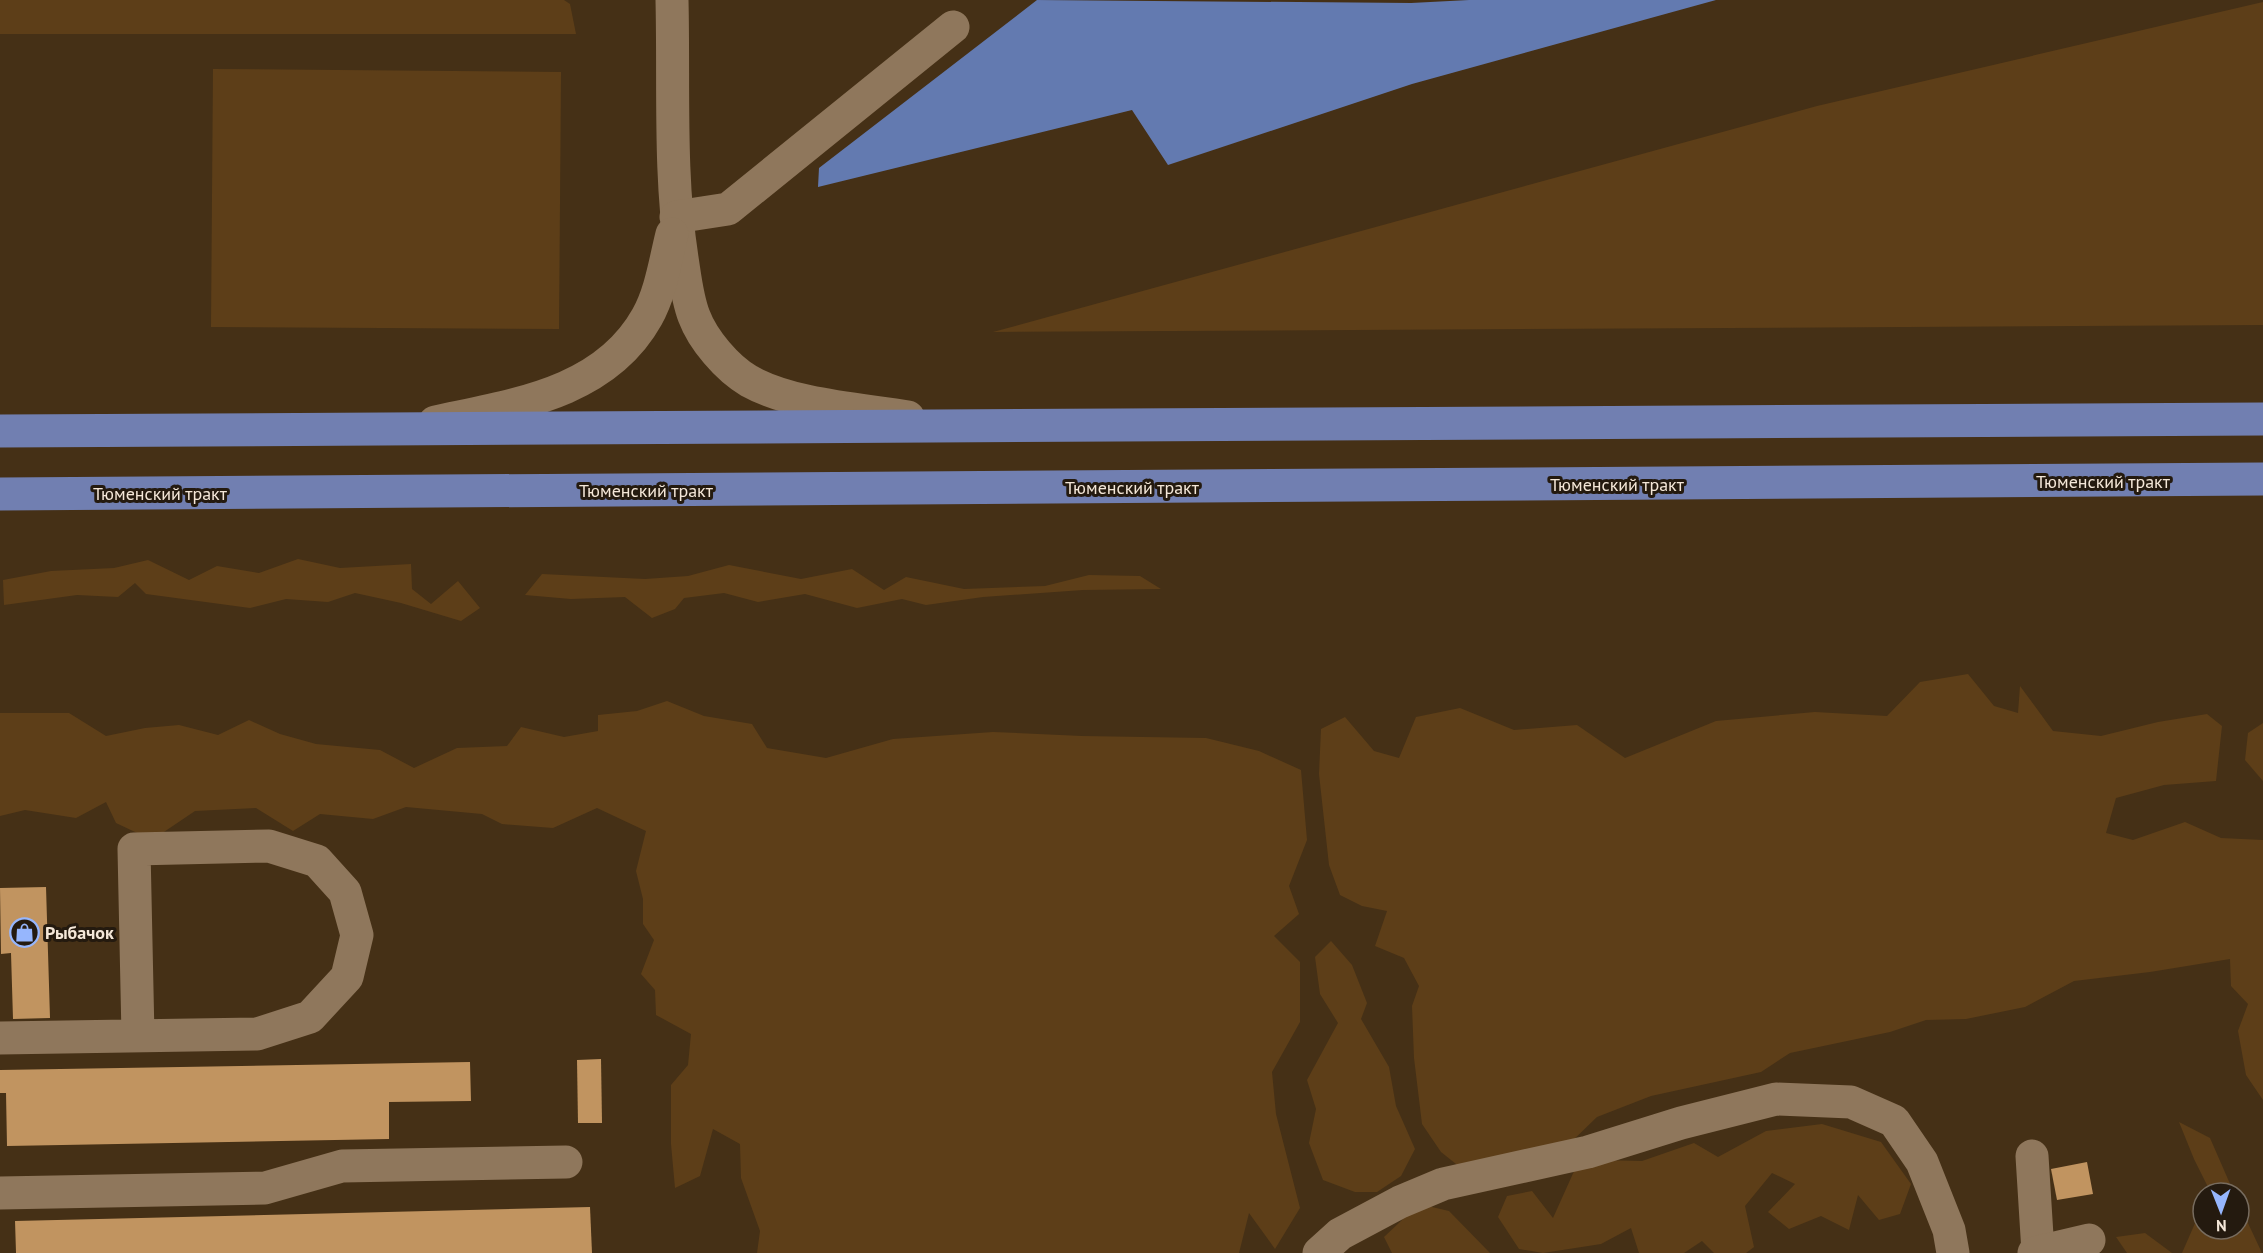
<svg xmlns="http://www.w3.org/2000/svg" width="2263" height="1253" font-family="'PT Sans',sans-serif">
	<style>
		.green { fill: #5d3e18 }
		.water { fill: #637ab0 }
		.building { fill: #c19460 }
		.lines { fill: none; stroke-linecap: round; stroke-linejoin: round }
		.minor { stroke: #8f775c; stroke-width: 33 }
		.major { stroke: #717fb1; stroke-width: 33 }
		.labels { text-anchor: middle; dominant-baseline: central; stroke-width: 6; stroke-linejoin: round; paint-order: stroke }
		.street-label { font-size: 18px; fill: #f4e7d8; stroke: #241a0f }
		.poi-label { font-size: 18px; font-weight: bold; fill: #f4e7d8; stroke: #241a0f; text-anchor: start }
	</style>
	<rect width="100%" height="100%" fill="#453016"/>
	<g class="green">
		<polygon points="0,0 564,0 570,4 576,34 0,34"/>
		<polygon points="2263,2 2263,325 993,332 1817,106"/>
		<polygon points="213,69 561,72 559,329 211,327"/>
		<polygon points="298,559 340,568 411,564 412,589 431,604 458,581 480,608 461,621 401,603 355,593 328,602 286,599 250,608 146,594 135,583 118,597 77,595 4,605 3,580 51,571 114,568 148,560 189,580 217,566 259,573"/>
		<polygon points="729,565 801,579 852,569 884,590 906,577 964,589 1045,586 1089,575 1140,576 1161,589 1083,590 983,597 926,605 902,599 857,608 805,594 758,602 724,593 684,598 675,609 652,618 625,597 571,599 525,595 542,574 645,579 688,576"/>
		<polygon points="1968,674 1994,706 2018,713 2020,686 2053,731 2101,736 2158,722 2207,714 2222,726 2216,781 2164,785 2116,798 2106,833 2133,840 2185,822 2221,838 2263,840 2263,1100 2246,1075 2238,1031 2248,1004 2231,986 2230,959 2150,972 2074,981 2025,1007 1966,1019 1926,1020 1890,1032 1790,1053 1761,1072 1651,1096 1597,1117 1567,1146 1466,1172 1441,1152 1422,1124 1414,1058 1412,1006 1419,986 1404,958 1375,946 1387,911 1362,906 1340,895 1329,865 1319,774 1321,729 1345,717 1374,751 1399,758 1416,717 1460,708 1514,730 1577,725 1625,758 1716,721 1815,712 1887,716 1920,682"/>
		<polygon points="667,701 704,716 752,724 767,748 826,758 893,739 993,732 1082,736 1206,738 1259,751 1301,770 1307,840 1289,886 1299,914 1274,936 1300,962 1300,1022 1272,1072 1276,1114 1300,1208 1275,1249 1249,1213 1239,1253 757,1253 760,1231 741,1178 740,1144 713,1129 700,1176 675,1188 671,1144 671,1085 688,1065 691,1034 656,1015 655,990 641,974 654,940 643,924 643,899 636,871 646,831 597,808 553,828 502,824 482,814 406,807 373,819 320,814 293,831 256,808 195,811 152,840 116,823 106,802 76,818 25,810 0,816 0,713 69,713 106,736 145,728 179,725 218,735 249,720 280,734 316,744 380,750 414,768 457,748 507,746 521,727 564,737 598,731 598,715 637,711"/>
		<polygon points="2263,723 2263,781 2245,760 2248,733"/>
		<polygon points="1331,941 1352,965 1367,1003 1361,1019 1389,1067 1396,1106 1415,1149 1401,1176 1377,1192 1355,1192 1323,1180 1309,1143 1316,1109 1307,1080 1338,1023 1320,994 1315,957"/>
		<polygon points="2179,1122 2210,1138 2234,1193 2209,1193 2210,1191 2194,1159"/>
		<polygon points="1822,1124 1881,1142 1911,1184 1900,1214 1879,1220 1858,1195 1849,1230 1821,1216 1789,1229 1768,1212 1795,1184 1772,1173 1745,1206 1754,1247 1746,1253 1714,1253 1702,1241 1684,1253 1639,1253 1631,1228 1601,1244 1543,1253 1519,1249 1498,1217 1507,1196 1532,1191 1553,1218 1575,1169 1598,1160 1642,1161 1694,1143 1718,1157 1766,1131"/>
		<polygon points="1419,1204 1449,1211 1490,1253 1392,1253 1384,1237"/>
		<polygon points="2239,1204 2262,1253 2182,1253 2203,1205 2203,1229 2239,1229"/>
		<polygon points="2145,1233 2172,1253 2127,1253 2116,1237"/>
	</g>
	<polygon class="water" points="1037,0 1411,3 1469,0 1716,0 1412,84 1168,165 1132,110 818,187 819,168"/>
	<g class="building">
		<polygon points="46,887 50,1018 13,1019 11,953 1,954 0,888"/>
		<polygon points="601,1059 602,1123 578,1123 577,1060"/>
		<polygon points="470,1062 471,1101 389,1102 389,1139 7,1146 6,1093 0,1093 0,1070"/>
		<polygon points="2087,1162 2093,1194 2057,1200 2051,1169"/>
		<polygon points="590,1207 592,1253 16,1253 15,1221"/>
	</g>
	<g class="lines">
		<g class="minor">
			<path d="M672,0C674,86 669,174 682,258C685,277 687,298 694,316C703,340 727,368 749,381C792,405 859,409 908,417"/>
			<polyline points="676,217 728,209 953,27"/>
			<path d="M435,422C513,405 604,394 647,317C661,292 665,262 672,234"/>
			<polyline points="0,1038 257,1034 310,1017 347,977 357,935 345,892 317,861 269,846 134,849 138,1036"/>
			<polyline points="2032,1156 2038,1252"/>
			<polyline points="0,1193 265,1188 342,1166 566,1162"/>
			<polyline points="1319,1253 1340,1234 1400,1202 1443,1184 1588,1152 1681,1123 1776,1099 1851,1102 1894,1121 1922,1162 1949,1230 1953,1253"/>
			<polyline points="2034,1253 2089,1240"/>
		</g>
		<g class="major">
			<polyline points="0,431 2263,419"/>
			<polyline points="0,494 2263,479"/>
		</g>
	</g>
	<defs>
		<symbol id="shop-ring" viewBox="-11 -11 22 22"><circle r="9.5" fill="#241a0f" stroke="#96b6fd" stroke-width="1.5"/><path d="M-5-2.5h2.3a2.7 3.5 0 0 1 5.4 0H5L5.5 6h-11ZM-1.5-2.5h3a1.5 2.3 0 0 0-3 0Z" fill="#96b6fd"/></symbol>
	</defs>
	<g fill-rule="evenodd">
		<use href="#shop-ring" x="8" y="916" width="33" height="33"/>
	</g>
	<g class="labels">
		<g class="street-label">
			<text x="2103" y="481">Тюменский тракт</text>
			<text x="1617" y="484">Тюменский тракт</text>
			<text x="1132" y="487">Тюменский тракт</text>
			<text x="646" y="490">Тюменский тракт</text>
			<text x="160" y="493">Тюменский тракт</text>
		</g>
		<g class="poi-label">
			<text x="45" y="932">Рыбачок</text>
		</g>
	</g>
	<g transform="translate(2221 1211) rotate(179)"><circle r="28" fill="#241a0f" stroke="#776c5f" stroke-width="1.5"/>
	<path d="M0-4.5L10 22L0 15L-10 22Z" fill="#96b6fd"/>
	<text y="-9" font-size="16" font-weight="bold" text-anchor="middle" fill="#f4e7d8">N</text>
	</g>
</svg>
